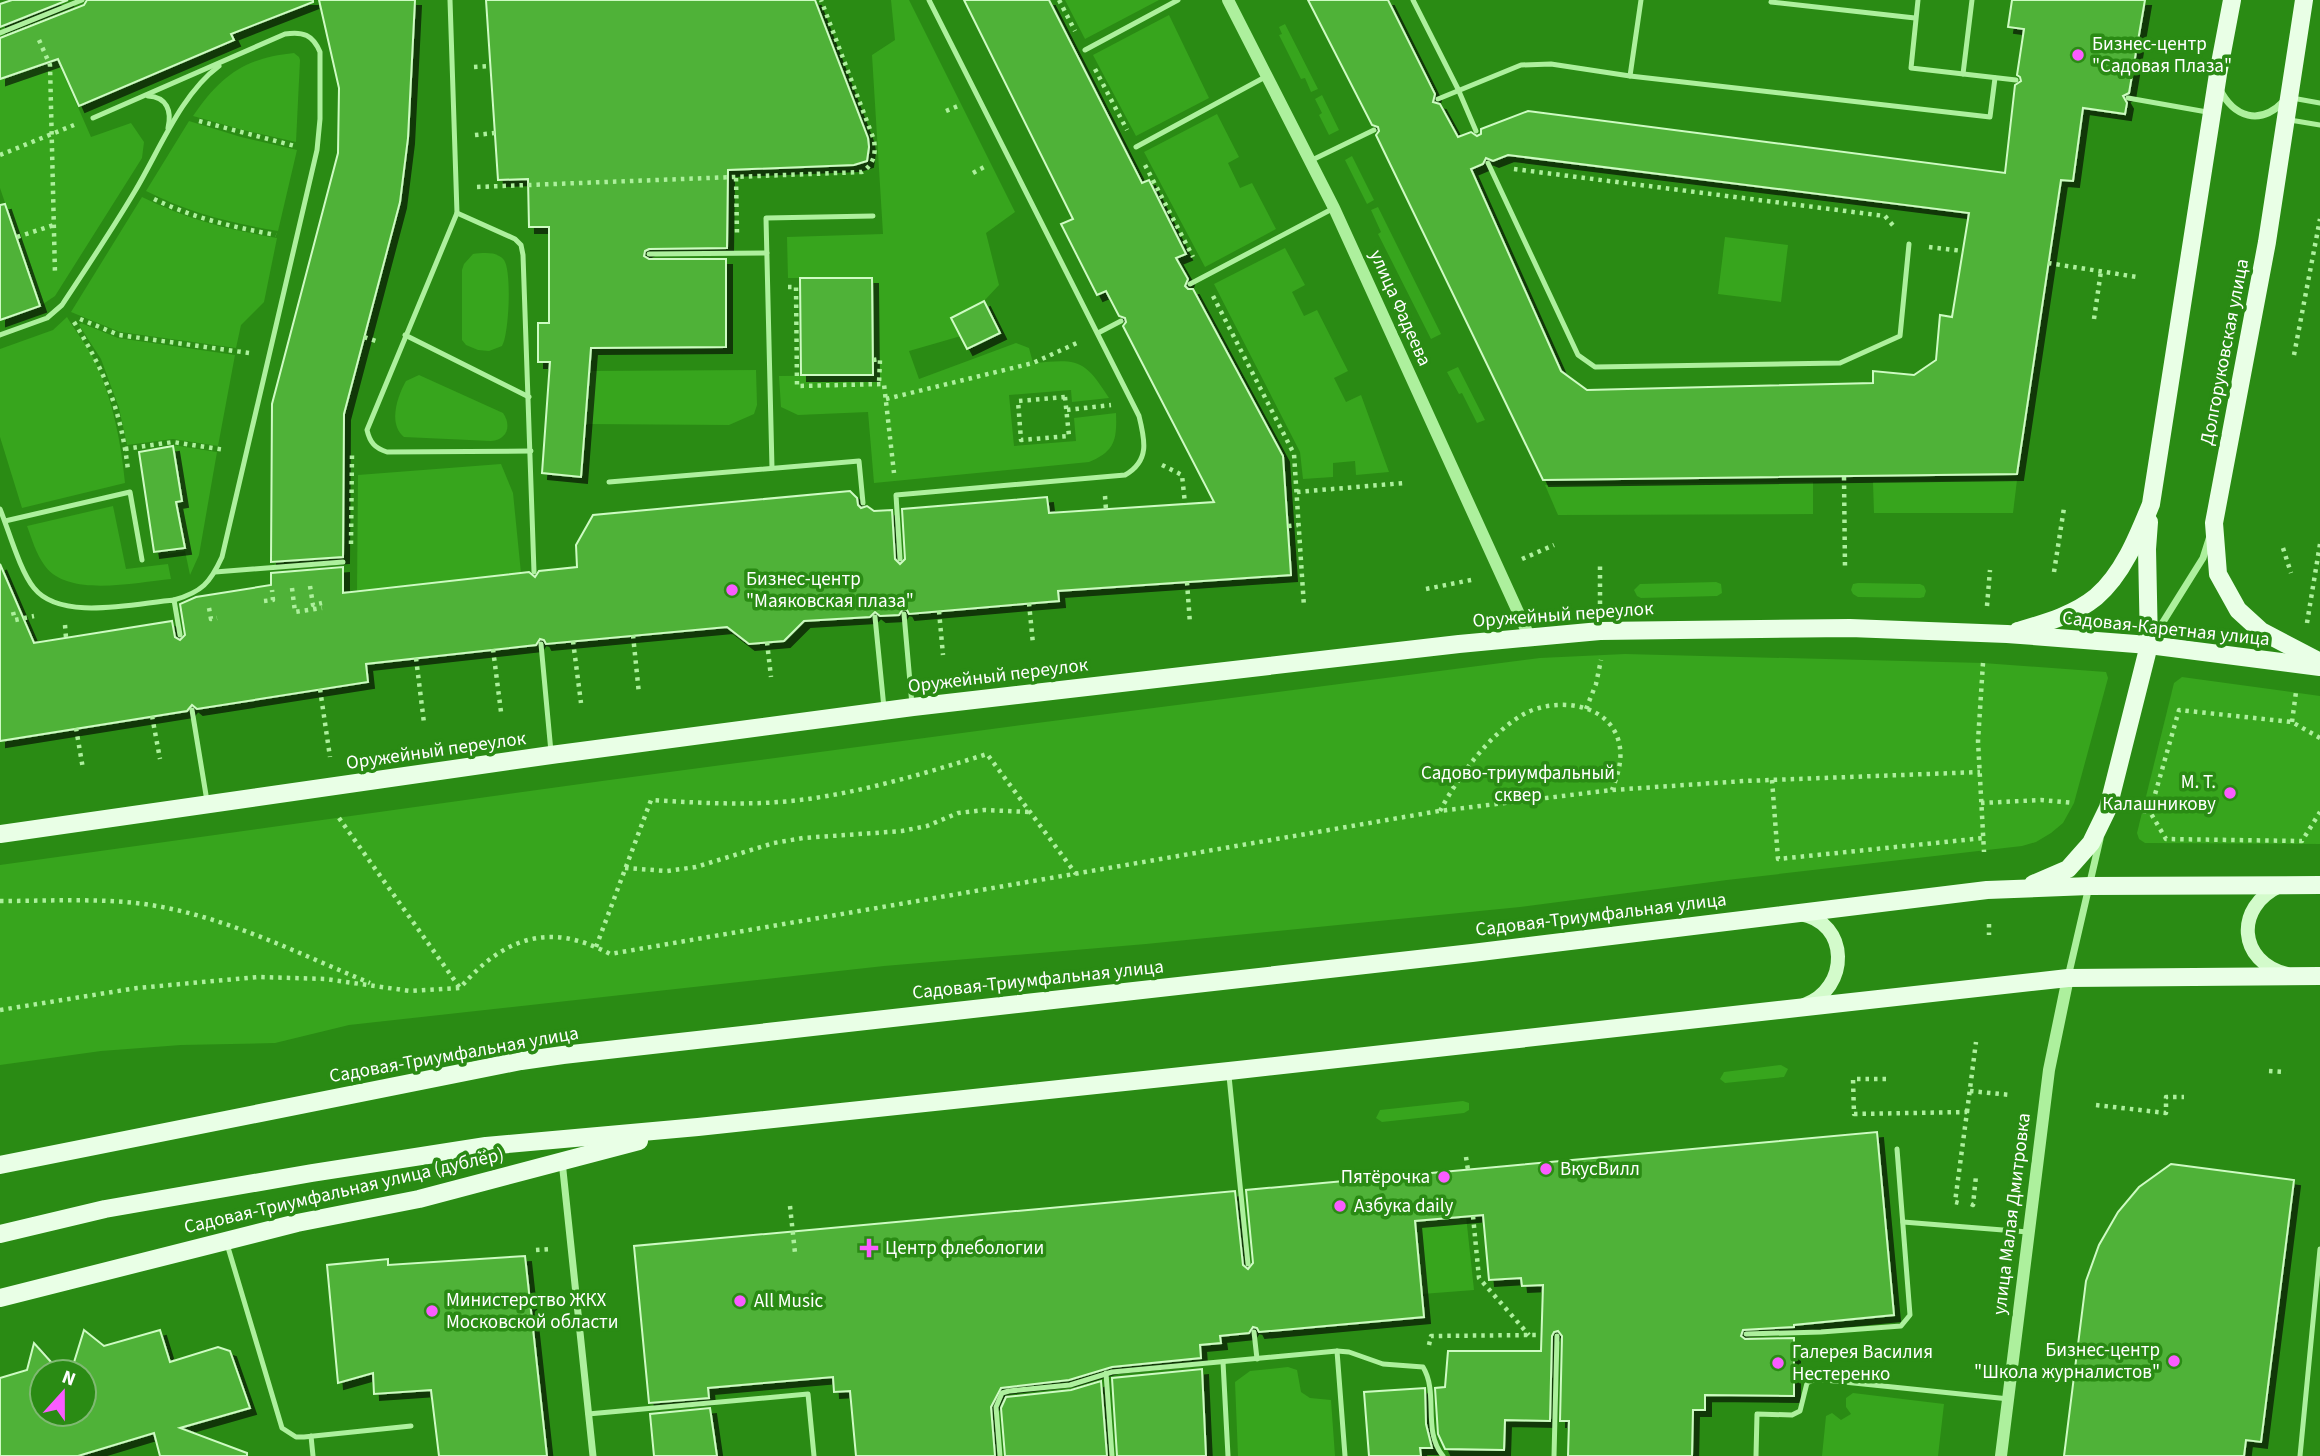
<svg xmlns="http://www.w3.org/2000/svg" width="2320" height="1456" font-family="'Source Sans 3',sans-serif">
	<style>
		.green { fill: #37a51d }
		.building { fill: #50b238; stroke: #cefbc3; stroke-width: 2; fill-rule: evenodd; filter: url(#shadow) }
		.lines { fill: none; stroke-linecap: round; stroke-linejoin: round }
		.path { stroke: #adf09d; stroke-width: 4.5; stroke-dasharray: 3.5 5; stroke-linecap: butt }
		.service { stroke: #adf09d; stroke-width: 5 }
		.minor { stroke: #adf09d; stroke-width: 7 }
		.tertiary { stroke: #adf09d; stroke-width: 12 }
		.secondary { stroke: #d3fbcb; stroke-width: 14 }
		.primary { stroke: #e9ffe6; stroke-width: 18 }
		.poi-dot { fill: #fa5cff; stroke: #2a8b14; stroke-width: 2.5 }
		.labels { text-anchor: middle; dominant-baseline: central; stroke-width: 7; stroke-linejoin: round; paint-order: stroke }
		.poi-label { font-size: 19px; fill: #fff; stroke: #2a8b14; text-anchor: start }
		.street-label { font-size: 19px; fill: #fff; stroke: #2a8b14 }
		.park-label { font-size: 19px; fill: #fff; stroke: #2a8b14 }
	</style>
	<defs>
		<filter id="shadow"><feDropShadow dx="6" dy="6" stdDeviation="0" flood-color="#0009"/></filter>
	</defs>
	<rect width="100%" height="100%" fill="#2a8b14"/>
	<g class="green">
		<path d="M891,0H909L1015,212L986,233L999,285L984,301L951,318L961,336L909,351L919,379L1016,343L1029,348L1033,363C1077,359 1084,358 1109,398L1072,402L1071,390L1009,395L1014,446L1076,441L1074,418L1116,413C1117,440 1115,451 1089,462L874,483L868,412L798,415L781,407L779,376L873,375L872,278H788L787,237L883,234L872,55L895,40Z"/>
		<polygon points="1065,0 1159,0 1085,39"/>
		<polygon points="1169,15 1209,98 1136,136 1093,55"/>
		<polygon points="1285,24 1318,89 1311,92 1305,78 1301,79 1279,35 1282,34 1279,27"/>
		<polygon points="48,39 91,137 131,123 144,142 142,158 55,296 40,306 0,188 0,79 31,68 25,49"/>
		<path d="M294,53L299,57L300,60L296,142L243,130L193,116C221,75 245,58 294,53Z"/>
		<polygon points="1322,95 1339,130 1329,135 1319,115 1322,113 1315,99"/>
		<polygon points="1217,114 1239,157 1228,163 1240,188 1252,183 1276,229 1205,267 1144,152"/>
		<path d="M189,121L241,137L297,150L278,231C230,223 190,213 146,191Z"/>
		<polygon points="1352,156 1374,200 1367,204 1345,160"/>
		<path d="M142,197C189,220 226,229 277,238L264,302L241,325L236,348L120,332L71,312Z"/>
		<polygon points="1378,207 1441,334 1431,339 1378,234 1381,232 1371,210"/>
		<polygon points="1725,237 1788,245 1781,302 1718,294"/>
		<polygon points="1285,248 1305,285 1292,292 1304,316 1317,310 1348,371 1334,378 1346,402 1361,395 1389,472 1356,475 1355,461 1333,463 1333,477 1303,479 1300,452 1214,284"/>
		<path d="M473,254C483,253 497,251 504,260C512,271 509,335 502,346L489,351L478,350L466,345L462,340V270L464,264Z"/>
		<path d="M67,317C76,332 88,347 96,363C113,401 121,442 125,483L22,508L0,437V349L53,330Z"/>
		<polygon points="81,323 118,338 235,355 218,446 173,439 127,445 119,408 101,359 79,325"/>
		<polygon points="1458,367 1485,420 1477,423 1462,393 1459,394 1447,372"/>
		<polygon points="756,370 757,405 754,414 729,425 585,424 590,371"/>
		<path d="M419,375L503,413C512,426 507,440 491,441L404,437C388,424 397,397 406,381Z"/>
		<polygon points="173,445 217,452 199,555 190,575 185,551 167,554 174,514 149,518 147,506 182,500 173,446 139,450"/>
		<polygon points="501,464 513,493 521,573 357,592 358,475"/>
		<polygon points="2017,480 2013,513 1874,513 1873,482"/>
		<polygon points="1813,482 1813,514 1558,515 1545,485"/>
		<path d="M113,506L126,569L168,564L171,579C137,582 68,598 45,566C36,554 32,539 27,526Z"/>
		<polygon points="1716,582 1721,584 1722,593 1717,596 1641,598 1637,596 1634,590 1640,584"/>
		<polygon points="1858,583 1920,584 1924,586 1926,591 1924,597 1920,598 1858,597 1853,594 1851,590 1853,584"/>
		<polygon points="1625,654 1983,663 2106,672 2108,678 2074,803 2063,823 2051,833 2036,842 2022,846 1727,880 1520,907 1146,944 884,966 349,1025 275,1043 181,1045 101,1051 0,1065 0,865 602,781 1037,723 1540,658"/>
		<polygon points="2182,677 2320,696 2320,844 2145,843 2139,839 2137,833 2174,683"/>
		<polygon points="1781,1065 1788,1069 1784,1077 1725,1083 1720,1079 1724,1072"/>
		<polygon points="1463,1101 1469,1103 1469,1110 1464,1113 1382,1122 1376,1118 1380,1110"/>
		<polygon points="1466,1216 1474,1290 1422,1294 1415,1221"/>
		<polygon points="1288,1367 1297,1370 1301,1392 1310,1398 1331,1400 1335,1456 1238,1456 1235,1382 1250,1371"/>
		<polygon points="1853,1393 1944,1404 1938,1456 1822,1456 1826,1416 1832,1413 1841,1420 1851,1414 1846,1407 1846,1398"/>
	</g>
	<g class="building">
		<polygon points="12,0 68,0 0,27 0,4"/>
		<polygon points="87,0 313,0 313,2 231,34 234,40 79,106 58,59 0,79 0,38 84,5"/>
		<polygon points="319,0 415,0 408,138 400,202 344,414 343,557 271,562 272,404 338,153 339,88"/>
		<polygon points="486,0 815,0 868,138 869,147 867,161 854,165 728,170 727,248 649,249 645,251 644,256 649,259 726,259 726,347 591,348 581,477 542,473 550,362 538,362 538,323 549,323 549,227 529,227 528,179 498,180"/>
		<polygon points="964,0 1049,0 1142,183 1149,180 1186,254 1176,258 1188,279 1185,286 1188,289 1193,289 1283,456 1291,575 1058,591 1059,601 909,614 907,610 903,609 899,615 880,616 875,612 870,617 804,621 784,641 749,644 727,627 546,644 544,640 540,639 536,645 366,664 368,682 197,709 192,705 187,711 0,741 0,564 34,643 172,621 175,637 180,640 185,635 180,604 196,597 271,585 271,573 343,567 343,593 529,572 535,577 539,571 577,567 576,545 593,515 850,491 857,498 858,505 861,508 867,506 874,511 892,510 895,559 900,564 905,559 902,509 1047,497 1049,513 1214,502 1123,326 1126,322 1125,318 1119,316 1106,291 1097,295 1061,224 1073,219"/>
		<path d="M1308,0H1388L1435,94L1433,102L1440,104L1458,137L1471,132L1477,136L1481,134V129L1528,111L2005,173L2015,85L2021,81L2020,77L2017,75L2024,29L2008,27L2012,0H2145L2129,93L2123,96L2127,103L2125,114L2083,108L2073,181L2061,180L2017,474L1543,480L1376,135L1379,131L1378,127L1372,125ZM1508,155L1969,213L1952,317L1940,315L1936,360L1914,375L1873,371V383L1587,390L1561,371L1471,169L1483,164L1486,158L1493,161Z"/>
		<polygon points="5,204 40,306 0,320 0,205"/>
		<polygon points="800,278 872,278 873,375 801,375"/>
		<polygon points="984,301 1000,333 967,349 951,318"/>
		<polygon points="173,446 182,501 176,502 185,548 154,552 139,452"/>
		<polygon points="1877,1132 1894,1315 1794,1325 1794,1327 1743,1330 1741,1336 1745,1339 1794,1338 1794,1396 1705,1395 1705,1410 1693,1410 1692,1456 1568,1456 1569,1421 1560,1421 1562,1336 1558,1331 1554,1332 1552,1336 1550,1421 1505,1420 1504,1450 1445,1449 1438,1434 1435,1388 1445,1387 1448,1351 1541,1351 1543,1285 1522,1286 1521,1278 1489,1280 1483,1215 1415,1221 1424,1317 1259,1332 1257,1328 1253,1327 1249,1333 1220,1336 1221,1343 1200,1345 1201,1358 1112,1367 1069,1380 1001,1388 991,1407 995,1456 856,1456 850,1391 834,1392 833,1377 708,1388 709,1398 649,1403 634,1246 1235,1191 1243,1265 1248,1269 1253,1263 1246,1190"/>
		<polygon points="2171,1164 2294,1180 2261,1442 2246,1440 2244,1456 2064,1456 2086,1281 2099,1245 2118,1212 2139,1187"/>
		<polygon points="525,1256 547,1456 439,1456 431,1390 374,1394 373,1373 338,1383 327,1265 388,1259 388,1265"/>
		<polygon points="84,1330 104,1346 160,1330 170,1362 218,1347 230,1351 250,1408 180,1428 247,1453 247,1456 160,1456 154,1433 78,1456 0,1456 0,1378 27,1370 34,1343 60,1372 42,1372 42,1414 84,1414 84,1372 71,1372"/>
		<polygon points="1202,1369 1206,1456 1117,1456 1112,1378"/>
		<polygon points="1101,1381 1107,1456 1005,1456 1001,1408 1006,1397 1071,1390"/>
		<polygon points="1425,1388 1426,1424 1432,1448 1420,1448 1421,1456 1369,1456 1364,1392"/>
		<polygon points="710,1408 717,1456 654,1456 650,1414"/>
	</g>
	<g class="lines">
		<g class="path">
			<polyline points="1059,0 1075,31"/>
			<polyline points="39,40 50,65 55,274"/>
			<polyline points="474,67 491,66"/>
			<polyline points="1095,69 1127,130"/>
			<polyline points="946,111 958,106"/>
			<polyline points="199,121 295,146"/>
			<polyline points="475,135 495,133"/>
			<polyline points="0,155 74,125"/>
			<polyline points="1145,165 1193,257"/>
			<polyline points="1514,169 1885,216 1896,229"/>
			<polyline points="973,173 988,165"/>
			<polyline points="736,178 737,233"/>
			<path d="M477,187L862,172C874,164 876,154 874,140L821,0"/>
			<path d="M154,199C193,218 233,227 276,235"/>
			<polyline points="17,237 54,225"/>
			<polyline points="1929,247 1963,251"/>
			<polyline points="2048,263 2137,277"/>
			<polyline points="788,287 796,287 797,386 884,384 894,473"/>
			<polyline points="1213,296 1294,454 1304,607"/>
			<polyline points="80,319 119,335 249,353"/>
			<polyline points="2094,319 2101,271"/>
			<path d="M74,322C105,372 121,410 128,470"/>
			<polyline points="364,337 379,342"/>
			<polyline points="2294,355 2320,219"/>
			<polyline points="873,360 880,359 879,384"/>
			<polygon points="1065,397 1069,436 1021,440 1018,401"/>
			<polyline points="886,399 1033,363 1079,342"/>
			<polyline points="1067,410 1111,405"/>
			<polyline points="125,449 173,442 225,450"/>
			<polyline points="1162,465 1182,475 1185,504"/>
			<polyline points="1844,477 1845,568"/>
			<polyline points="1297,492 1404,483"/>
			<polyline points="1105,496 1106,510"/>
			<polyline points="1288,526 1298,525"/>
			<polyline points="351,544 352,454"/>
			<polyline points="2283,548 2291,573"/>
			<polyline points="1522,559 1554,545"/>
			<polyline points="2054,572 2064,508"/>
			<polyline points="1187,582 1190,624"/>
			<polyline points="310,586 313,605 322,603"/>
			<polyline points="292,588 295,612 322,608"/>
			<polyline points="1426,589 1476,579"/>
			<polyline points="264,601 273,600 272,590"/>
			<polyline points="1029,603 1033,644"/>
			<polyline points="1600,604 1600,565"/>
			<polyline points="1987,606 1990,570"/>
			<polyline points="209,608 211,619 217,618"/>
			<polyline points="939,611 943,655"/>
			<polyline points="13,612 15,620 34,616"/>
			<polyline points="2307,623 2320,544"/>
			<polyline points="65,625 66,638"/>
			<polyline points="633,635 639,694"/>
			<polyline points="573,641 581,703"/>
			<polyline points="767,642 771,677"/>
			<polyline points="493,649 501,712"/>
			<polyline points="416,658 424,723"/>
			<polyline points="1983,663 1978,741 1984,852"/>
			<polyline points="320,689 330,757"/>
			<polyline points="1586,709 1596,684 1601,660"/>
			<polyline points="152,716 160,759"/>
			<polyline points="2292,722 2296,692"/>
			<polyline points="76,728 83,769"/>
			<polyline points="2320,738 2292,722 2179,710 2150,812 2166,839 2302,841 2320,812"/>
			<polyline points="1772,780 1778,859 1984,838"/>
			<polyline points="1981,803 2041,800 2074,803"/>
			<path d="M1440,811C1457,778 1491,732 1524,714C1557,696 1614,703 1620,748C1622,762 1617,777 1612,790"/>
			<polyline points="2143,811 2150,812"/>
			<polyline points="339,818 460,988"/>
			<polyline points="625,868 667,871 696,867 774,843 803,838 902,831 927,826 958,813 984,810 1029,812"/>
			<path d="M0,901C48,901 97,898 144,904C223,915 297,953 370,983"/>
			<polyline points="1989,924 1989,935"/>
			<path d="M596,947L651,800C701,803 750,806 800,800C864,792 926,773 987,754L1076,874"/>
			<path d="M0,1010L137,988L258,977L325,979L410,991L460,988C503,938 549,921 610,954L1439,811L1612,790L1744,781L1980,772"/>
			<polyline points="2269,1071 2286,1072"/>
			<polyline points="1886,1079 1853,1079 1854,1114 1967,1112 1955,1202 1959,1203"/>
			<polyline points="1970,1091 2011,1095"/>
			<polyline points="2096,1105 2166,1113 2166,1097 2184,1097"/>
			<polyline points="1967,1112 1976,1042"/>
			<polyline points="1466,1157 1468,1170"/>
			<polyline points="1971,1204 1973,1205 1976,1176"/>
			<polyline points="790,1206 795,1253"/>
			<polyline points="1473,1216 1479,1278 1529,1335"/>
			<polyline points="536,1250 550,1249"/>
			<polyline points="1429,1345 1431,1336 1536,1335"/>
		</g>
		<g class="service">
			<path d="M450,0L457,213L367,430C370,443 375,448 387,452L531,451"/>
			<polyline points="1413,0 1458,89 1476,131"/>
			<polyline points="1772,0 1771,2 1915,18"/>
			<polyline points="1918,0 1911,68 2016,80"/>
			<polyline points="0,33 82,0"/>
			<polyline points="1085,50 1178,0"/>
			<polyline points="1963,74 1972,0"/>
			<polyline points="1630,76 1641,0"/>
			<path d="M148,96C167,97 172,111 168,128"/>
			<polyline points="2128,98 2207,112"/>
			<polyline points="2292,98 2320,103"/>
			<polyline points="1438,99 1521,65 1551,64 1630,76 1990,117 1995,78"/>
			<path d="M93,118L285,34C303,31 313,35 320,52V119L317,150L222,557C210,583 202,592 174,600"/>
			<polyline points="2290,120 2320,125"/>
			<polyline points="1136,147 1267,76"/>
			<polyline points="1310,161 1374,130"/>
			<polyline points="1488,163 1578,355 1595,367 1840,363 1900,336 1909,244"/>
			<polyline points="457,213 515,239 521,245 523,255 534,572"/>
			<polyline points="649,254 767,253"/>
			<polyline points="1190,284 1334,208"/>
			<polyline points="1098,333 1121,321"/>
			<path d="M0,335L47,318L62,305C87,267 112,230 135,191C159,151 181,94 219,66"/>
			<polyline points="405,335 529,397"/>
			<polyline points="772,468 766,218 873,216"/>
			<polyline points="609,482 859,461 863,503"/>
			<path d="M0,509C9,531 20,571 34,588C61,622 136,603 174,600L180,635"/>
			<polyline points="5,521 130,492 142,560"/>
			<path d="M900,559L896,495L1125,475C1150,461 1145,440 1139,416L929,0"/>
			<polyline points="215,572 343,562"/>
			<polyline points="904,614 912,705"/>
			<polyline points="875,617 884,708"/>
			<polyline points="541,644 551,752"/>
			<polyline points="192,710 207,801"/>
			<polyline points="1229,1076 1248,1264"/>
			<polyline points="1903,1222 2028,1232"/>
			<polyline points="227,1244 282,1428 296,1437 304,1437 411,1426"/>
			<polyline points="1254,1332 1257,1359"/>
			<polyline points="1746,1334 1821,1332 1901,1326 1910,1315 1897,1149"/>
			<polyline points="1337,1351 1345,1456"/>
			<polyline points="1223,1362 1228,1456"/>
			<polyline points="1106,1373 1112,1456"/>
			<polyline points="588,1414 808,1394 814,1456"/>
			<polyline points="311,1436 313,1456"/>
			<path d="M1000,1456L996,1407L1002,1393L1009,1391L1070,1385L1112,1372L1337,1351L1349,1352L1383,1364L1423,1367C1439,1393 1422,1431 1443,1456"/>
			<polyline points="1554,1456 1557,1336"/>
			<polyline points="1756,1456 1757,1414 1792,1415 1800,1411 1807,1383 1815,1379 2009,1399"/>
			<polyline points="2300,1456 2320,1249"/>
		</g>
		<g class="minor">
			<path d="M2219,88C2234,118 2260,126 2284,101"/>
			<polyline points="2153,638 2203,558 2210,536"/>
			<polyline points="2068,977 2100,839"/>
			<polyline points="562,1161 593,1456"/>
		</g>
		<g class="tertiary">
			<polyline points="1228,0 1334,208 1529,636"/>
			<polyline points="2001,1456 2049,1070 2068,978"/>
		</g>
		<g class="secondary">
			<path d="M2280,886C2234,907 2238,962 2287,974"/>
			<path d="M1800,914C1850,922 1850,989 1804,1005"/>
		</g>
		<g class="primary">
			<polyline points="2304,0 2267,242 2214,523 2218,574 2238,610 2261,631 2320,662"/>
			<path d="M2018,631C2045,623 2074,615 2096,597C2123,574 2138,536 2151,504L2218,74L2232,0"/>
			<polyline points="0,834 551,755 913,707 1459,644 1600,631 1850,628 2007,634 2149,645 2320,667"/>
			<polyline points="2033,884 2068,869 2091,843 2108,808 2149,645 2147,549 2149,522"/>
			<polyline points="0,1165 521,1061 563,1055 1472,953 1987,890 2089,886 2320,885"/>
			<polyline points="0,1234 105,1209 312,1173 486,1146 698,1127 1229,1071 2068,978 2320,976"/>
			<polyline points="0,1298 297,1223 419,1199 639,1141"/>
		</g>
	</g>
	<g class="poi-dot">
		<circle cx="2078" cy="55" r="7"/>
		<circle cx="732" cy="590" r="7"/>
		<circle cx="2230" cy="793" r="7"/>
		<circle cx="1546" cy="1169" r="7"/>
		<circle cx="1444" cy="1177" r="7"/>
		<circle cx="1340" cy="1206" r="7"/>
		<path d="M865.5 1237.5h7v7h7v7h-7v7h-7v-7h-7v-7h7z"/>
		<circle cx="740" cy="1301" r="7"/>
		<circle cx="432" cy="1311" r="7"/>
		<circle cx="2174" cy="1361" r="7"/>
		<circle cx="1778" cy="1363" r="7"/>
	</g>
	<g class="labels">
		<g class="poi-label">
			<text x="2092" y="44">Бизнес-центр<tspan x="2092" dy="22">"Садовая Плаза"</tspan></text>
			<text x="746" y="579">Бизнес-центр<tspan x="746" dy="22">"Маяковская плаза"</tspan></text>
			<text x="2216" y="782" text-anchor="end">М. Т.<tspan x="2216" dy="22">Калашникову</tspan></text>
			<text x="1560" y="1169">ВкусВилл</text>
			<text x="1430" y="1177" text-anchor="end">Пятёрочка</text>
			<text x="1354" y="1206">Азбука daily</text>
			<text x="885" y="1248">Центр флебологии</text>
			<text x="446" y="1300">Министерство ЖКХ<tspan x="446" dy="22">Московской области</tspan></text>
			<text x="754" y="1301">All Music</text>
			<text x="2160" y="1350" text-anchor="end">Бизнес-центр<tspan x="2160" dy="22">"Школа журналистов"</tspan></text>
			<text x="1792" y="1352">Галерея Василия<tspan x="1792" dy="22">Нестеренко</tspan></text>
		</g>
		<g class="street-label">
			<text transform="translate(1400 308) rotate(66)">улица Фадеева</text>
			<text transform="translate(2225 352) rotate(-79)">Долгоруковская улица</text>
			<text transform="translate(1563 615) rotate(-4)">Оружейный переулок</text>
			<text transform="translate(2166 629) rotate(6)">Садовая-Каретная улица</text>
			<text transform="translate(998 676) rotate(-7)">Оружейный переулок</text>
			<text transform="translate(436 751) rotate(-8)">Оружейный переулок</text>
			<text transform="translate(1601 915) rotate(-7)">Садовая-Триумфальная улица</text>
			<text transform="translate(1038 980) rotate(-6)">Садовая-Триумфальная улица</text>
			<text transform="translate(454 1055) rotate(-10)">Садовая-Триумфальная улица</text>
			<text transform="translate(344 1191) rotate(-13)">Садовая-Триумфальная улица (дублёр)</text>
			<text transform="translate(2012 1214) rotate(-83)">улица Малая Дмитровка</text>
		</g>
		<g class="park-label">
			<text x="1518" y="773">Садово-триумфальный<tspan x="1518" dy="22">сквер</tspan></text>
		</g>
	</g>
	<g transform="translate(63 1393) rotate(21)"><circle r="33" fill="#2a8b14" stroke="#7fb972" stroke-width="2"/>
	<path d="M0-5L12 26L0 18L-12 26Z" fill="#fa5cff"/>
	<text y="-10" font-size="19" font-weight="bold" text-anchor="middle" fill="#ffffff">N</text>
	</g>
</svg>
